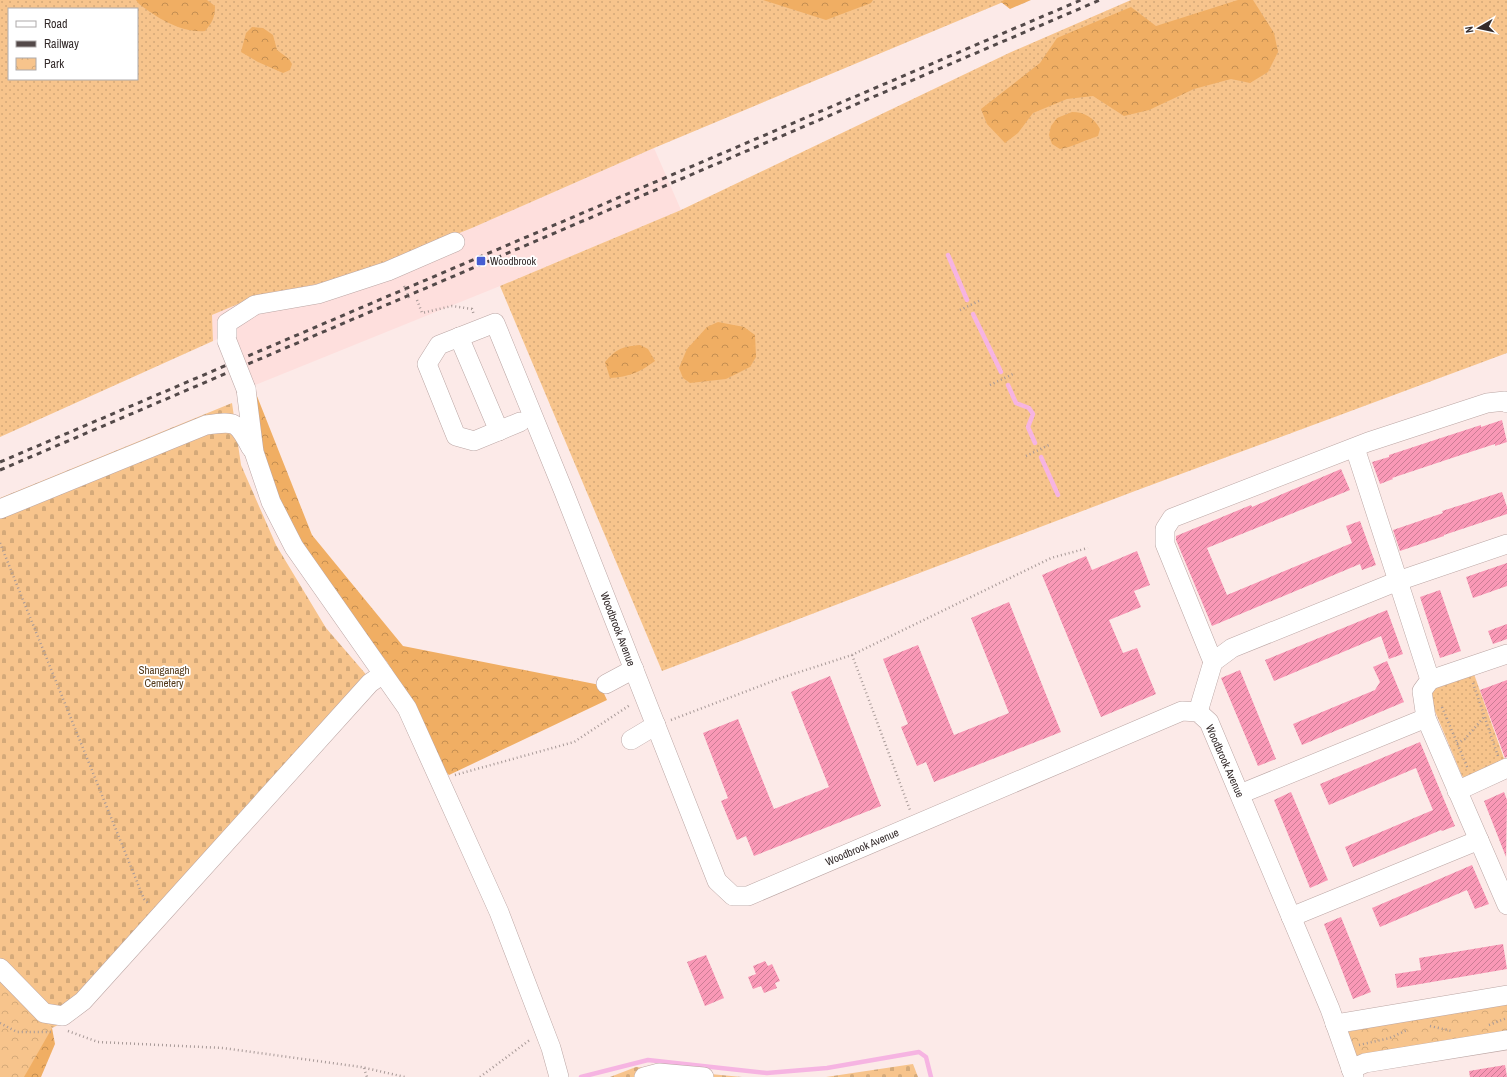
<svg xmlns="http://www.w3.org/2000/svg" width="1507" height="1077" font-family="'Archivo Narrow',sans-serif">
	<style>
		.built { fill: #fedfdd }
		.grass { fill: url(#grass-dots); fill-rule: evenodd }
		.forest { fill: url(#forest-crowns) }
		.cemetery { fill: url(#cemetery-stones) }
		.park { fill: url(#park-crowns) }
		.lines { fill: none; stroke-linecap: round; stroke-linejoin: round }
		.stream { stroke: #f6b4e2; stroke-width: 4.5 }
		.building { fill: url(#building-hatch) }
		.minor-casing { stroke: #bba6a4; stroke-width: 20 }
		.path { stroke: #a79997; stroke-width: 2.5; stroke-dasharray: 1 3; stroke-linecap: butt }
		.minor { stroke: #fff; stroke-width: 19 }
		.rail { stroke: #534949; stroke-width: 3; stroke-dasharray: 5 5; stroke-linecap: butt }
		.minor-bridge-casing { stroke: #bba6a4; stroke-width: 20; stroke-linecap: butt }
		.path-bridge { stroke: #a79997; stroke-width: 2.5; stroke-dasharray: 1 3; stroke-linecap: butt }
		.minor-bridge { stroke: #fff; stroke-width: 19 }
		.poi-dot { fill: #475ed2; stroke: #fff; stroke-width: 1.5 }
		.labels { text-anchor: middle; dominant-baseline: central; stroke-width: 3.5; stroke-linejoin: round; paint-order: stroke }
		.poi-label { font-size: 11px; fill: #342b2b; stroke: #fff; text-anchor: start }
		.street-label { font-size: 11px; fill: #342b2b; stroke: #fff }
		.park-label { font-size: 11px; fill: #54391a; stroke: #fff }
	</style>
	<defs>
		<pattern id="grass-dots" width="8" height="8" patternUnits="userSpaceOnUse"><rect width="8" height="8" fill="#f7c48c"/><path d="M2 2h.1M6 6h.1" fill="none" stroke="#d4a979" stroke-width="1.8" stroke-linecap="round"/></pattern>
		<pattern id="forest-crowns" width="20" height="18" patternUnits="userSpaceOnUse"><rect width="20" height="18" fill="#f0ae63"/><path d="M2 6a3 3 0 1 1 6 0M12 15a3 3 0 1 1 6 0" fill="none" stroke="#c38e52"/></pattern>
		<pattern id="cemetery-stones" width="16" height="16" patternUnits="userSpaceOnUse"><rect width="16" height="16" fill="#f7c48c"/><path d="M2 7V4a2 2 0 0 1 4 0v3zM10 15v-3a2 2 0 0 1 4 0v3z" fill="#d4a979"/></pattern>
		<pattern id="park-crowns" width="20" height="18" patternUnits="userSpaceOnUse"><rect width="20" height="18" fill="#f7c48c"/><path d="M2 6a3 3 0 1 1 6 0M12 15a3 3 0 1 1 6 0" fill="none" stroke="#d4a979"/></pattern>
		<pattern id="building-hatch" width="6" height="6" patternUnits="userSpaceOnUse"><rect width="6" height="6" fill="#f998b6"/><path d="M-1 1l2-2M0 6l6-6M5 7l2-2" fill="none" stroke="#ca7c94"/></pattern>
	</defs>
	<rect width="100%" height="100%" fill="#fceae8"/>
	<polygon class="built" points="654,148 681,210 500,286 253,386 231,333 213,341 212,315 257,296 456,235"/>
	<g class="grass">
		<path d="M0,0H1008L654,148L472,228L348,278L257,296L212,315L213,341L0,437ZM9,9H137V79H9Z"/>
		<polygon points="1131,0 1507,0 1507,353 1135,491 662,671 500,286 681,210 1009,53"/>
		<polygon points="1474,674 1506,764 1466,779 1462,776 1429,697 1434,686"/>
	</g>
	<g class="forest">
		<path d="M136,0H207L215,6C215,17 212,23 205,31C180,33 158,18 139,4Z"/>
		<polygon points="763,0 873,0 871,3 826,20"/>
		<polygon points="1004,0 1031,0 1010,9 1001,2"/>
		<polygon points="1238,0 1253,0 1274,33 1278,52 1268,72 1250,83 1231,79 1194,89 1149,110 1124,116 1093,96 1067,99 1033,113 1018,133 1005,143 987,124 981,109 1040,63 1057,38 1131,7 1156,26"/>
		<polygon points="252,27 263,28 273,35 277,50 289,59 292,64 290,70 283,73 258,62 241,52 246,33"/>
		<path d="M1072,112C1085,112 1094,118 1100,129L1098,136C1085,140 1073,147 1060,149L1052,144L1049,135L1051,126L1057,118Z"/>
		<polygon points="718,322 744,327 755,335 756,357 750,367 726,379 690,383 683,378 679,368 687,349 707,327"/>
		<path d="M640,345L648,349L655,361C640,372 629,377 610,378L605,362C617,348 622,347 640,345Z"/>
		<polygon points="253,386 312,535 403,646 600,685 607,700 449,775 442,768 414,705 387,662 348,613 293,536 267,472"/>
		<polygon points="0,978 52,1028 55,1044 41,1077 0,1077"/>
	</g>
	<g class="cemetery">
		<polygon points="232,403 241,465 276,545 326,628 376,686 76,1016 52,1028 0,978 0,498"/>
		<polygon points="913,1064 918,1077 826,1077"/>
		<polygon points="636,1067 742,1077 610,1077"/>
	</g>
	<g class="park">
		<polygon points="0,978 52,1028 24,1077 0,1077"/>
		<polygon points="1507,1000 1507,1034 1352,1058 1346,1032"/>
	</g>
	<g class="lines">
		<g class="stream">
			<polyline points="948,255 967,300"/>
			<polyline points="973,314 1001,372"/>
			<polyline points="1008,385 1016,403 1029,408 1033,414 1028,427 1035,443"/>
			<polyline points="1041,457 1058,495"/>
			<polyline points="581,1077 648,1060 767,1073 827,1068 919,1052 926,1057 931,1077"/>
		</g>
	</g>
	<g class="building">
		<polygon points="1502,420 1507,442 1495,446 1495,444 1461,455 1392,478 1393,479 1380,484 1372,462 1389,457 1389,455 1447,436 1481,425 1481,427"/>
		<polygon points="1341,469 1350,490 1207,548 1227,595 1352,543 1346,526 1360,521 1376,565 1362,570 1360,564 1212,626 1176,540 1176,536 1251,505 1252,507"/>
		<polygon points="1502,492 1507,507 1507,514 1444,535 1444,536 1400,551 1393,530 1443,513 1442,511"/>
		<polygon points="1137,551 1150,585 1134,591 1141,607 1109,620 1123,653 1137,648 1156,694 1101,717 1042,575 1086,556 1092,570"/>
		<polygon points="1507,563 1507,586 1473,598 1466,577"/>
		<polygon points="1440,590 1461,651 1440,658 1420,597"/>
		<polygon points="1009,602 1061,732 934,782 926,762 917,766 901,727 908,724 883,659 918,645 954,735 1009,713 971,618"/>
		<polygon points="1387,610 1403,654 1389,659 1381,636 1274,681 1265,660"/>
		<polygon points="1507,624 1507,639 1493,644 1488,631"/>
		<polygon points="1387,661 1404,702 1302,745 1293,724 1375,690 1380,682 1373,667"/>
		<polygon points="1240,670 1276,759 1258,766 1221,678"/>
		<polygon points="830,676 881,806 754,856 746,836 737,840 721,801 728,798 703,733 738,719 774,809 829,787 791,692"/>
		<polygon points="1507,680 1507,757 1505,758 1480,690"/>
		<polygon points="1420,742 1455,826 1442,831 1441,830 1353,867 1345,847 1433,810 1425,791 1416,768 1329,805 1320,784"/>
		<polygon points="1291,792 1328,880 1310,888 1274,800"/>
		<polygon points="1504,792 1507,800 1506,857 1484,801"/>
		<polygon points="1472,865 1489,904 1475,909 1467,890 1380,927 1372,908"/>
		<polygon points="1341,917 1371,992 1353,999 1324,924"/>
		<polygon points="1503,944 1507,969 1397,988 1395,974 1421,970 1419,958"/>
		<polygon points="706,955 724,998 705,1006 687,962"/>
		<polygon points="765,961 768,966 772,964 780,981 775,983 777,988 764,993 761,986 753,989 748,977 756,974 753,966"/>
		<polygon points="1505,1065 1507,1077 1470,1077 1469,1071"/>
	</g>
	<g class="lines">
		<defs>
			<g id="minor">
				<polyline points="459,337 499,431"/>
				<polyline points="227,341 227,323 255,305 318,294 388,271 455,242"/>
				<polyline points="246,389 254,452 271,502 294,547 407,708 499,912 551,1048 559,1077"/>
				<polyline points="520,422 474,441 456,436 427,364 439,345 495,323 564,492 717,881 733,896 748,896 1182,711 1198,712 1209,722 1330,1009 1354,1077"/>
				<polyline points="1355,448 1430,680 1422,691 1426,718 1507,905"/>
				<path d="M0,509L206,425C236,421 237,421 251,448"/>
				<polyline points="1213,662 1165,544 1165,529 1172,518 1368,442 1487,403 1505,401 1507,403"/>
				<polyline points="1430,680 1507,654"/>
				<polyline points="606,684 634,669"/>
				<polyline points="1198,712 1213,662 1232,648 1398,581 1507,544"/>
				<polyline points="631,740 656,725"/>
				<polyline points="1457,791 1507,768"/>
				<polyline points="1240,794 1426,718"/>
				<polyline points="1291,917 1479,840"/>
				<polyline points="0,968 44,1013 63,1016 83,1001 370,683 383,674"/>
				<polyline points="1335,1024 1507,995"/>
				<polyline points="1351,1069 1365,1063 1507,1040"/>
				<polyline points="644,1077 659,1073 704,1077"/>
			</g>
		</defs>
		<use href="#minor" class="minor-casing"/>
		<g class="path">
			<polyline points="417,300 422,313 452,306 472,309 474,315"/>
			<polyline points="960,310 981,300"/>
			<polyline points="990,385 1015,373"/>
			<polyline points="1026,456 1051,444"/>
			<polyline points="0,543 144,899 149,904"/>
			<polyline points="852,655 910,810"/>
			<polyline points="1473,683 1498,756"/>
			<polyline points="1442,707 1468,769"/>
			<polyline points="671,720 781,678 852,655 1051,558 1088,548"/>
			<polyline points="1457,743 1465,739 1484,717"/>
			<polyline points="455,775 574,742 630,705"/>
			<polyline points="0,1023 17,1032 51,1032"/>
			<polyline points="1489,1025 1507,1018"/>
			<polyline points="1430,1026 1452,1031"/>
			<polyline points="68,1031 98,1042 223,1048 361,1067 405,1077"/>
			<polyline points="1359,1045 1390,1038 1407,1030"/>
			<polyline points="364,1068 367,1077"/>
			<polyline points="480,1077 531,1039"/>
		</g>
		<use href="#minor" class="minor"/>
		<g class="rail">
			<polyline points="0,462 1081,0"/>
			<polyline points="0,470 1100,0"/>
		</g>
		<defs>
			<polyline id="minor-bridge" points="227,341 246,389"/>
		</defs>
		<use href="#minor-bridge" class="minor-bridge-casing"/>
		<polyline class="path-bridge" points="404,286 410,300"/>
		<use href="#minor-bridge" class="minor-bridge"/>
	</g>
	<rect class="poi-dot" x="476" y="256" width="10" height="10" rx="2"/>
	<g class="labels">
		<g class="poi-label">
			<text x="490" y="261">Woodbrook</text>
		</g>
		<g class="street-label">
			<text transform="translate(618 629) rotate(69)">Woodbrook Avenue</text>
			<text transform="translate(1225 761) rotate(66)">Woodbrook Avenue</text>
			<text transform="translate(862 847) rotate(-23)">Woodbrook Avenue</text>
		</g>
		<g class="park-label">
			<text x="164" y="670">Shanganagh<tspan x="164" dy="13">Cemetery</tspan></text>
		</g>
	</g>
	<rect x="8" y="8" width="130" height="72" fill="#ffffff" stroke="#aeaaaa"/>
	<rect x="16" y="21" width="20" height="6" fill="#ffffff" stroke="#aeaaaa"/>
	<text x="44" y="28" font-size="12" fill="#342b2b">Road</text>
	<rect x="16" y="41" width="20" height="6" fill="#534949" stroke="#aeaaaa"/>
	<text x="44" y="48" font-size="12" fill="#342b2b">Railway</text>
	<rect x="16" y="58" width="20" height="12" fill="url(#park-crowns)" stroke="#aeaaaa"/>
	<text x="44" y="68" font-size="12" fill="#342b2b">Park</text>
	<g transform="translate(1479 28) rotate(261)" stroke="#ffffff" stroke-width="3" paint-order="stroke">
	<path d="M0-3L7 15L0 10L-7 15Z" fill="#342b2b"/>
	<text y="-6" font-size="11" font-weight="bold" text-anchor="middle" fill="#342b2b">N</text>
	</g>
</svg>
